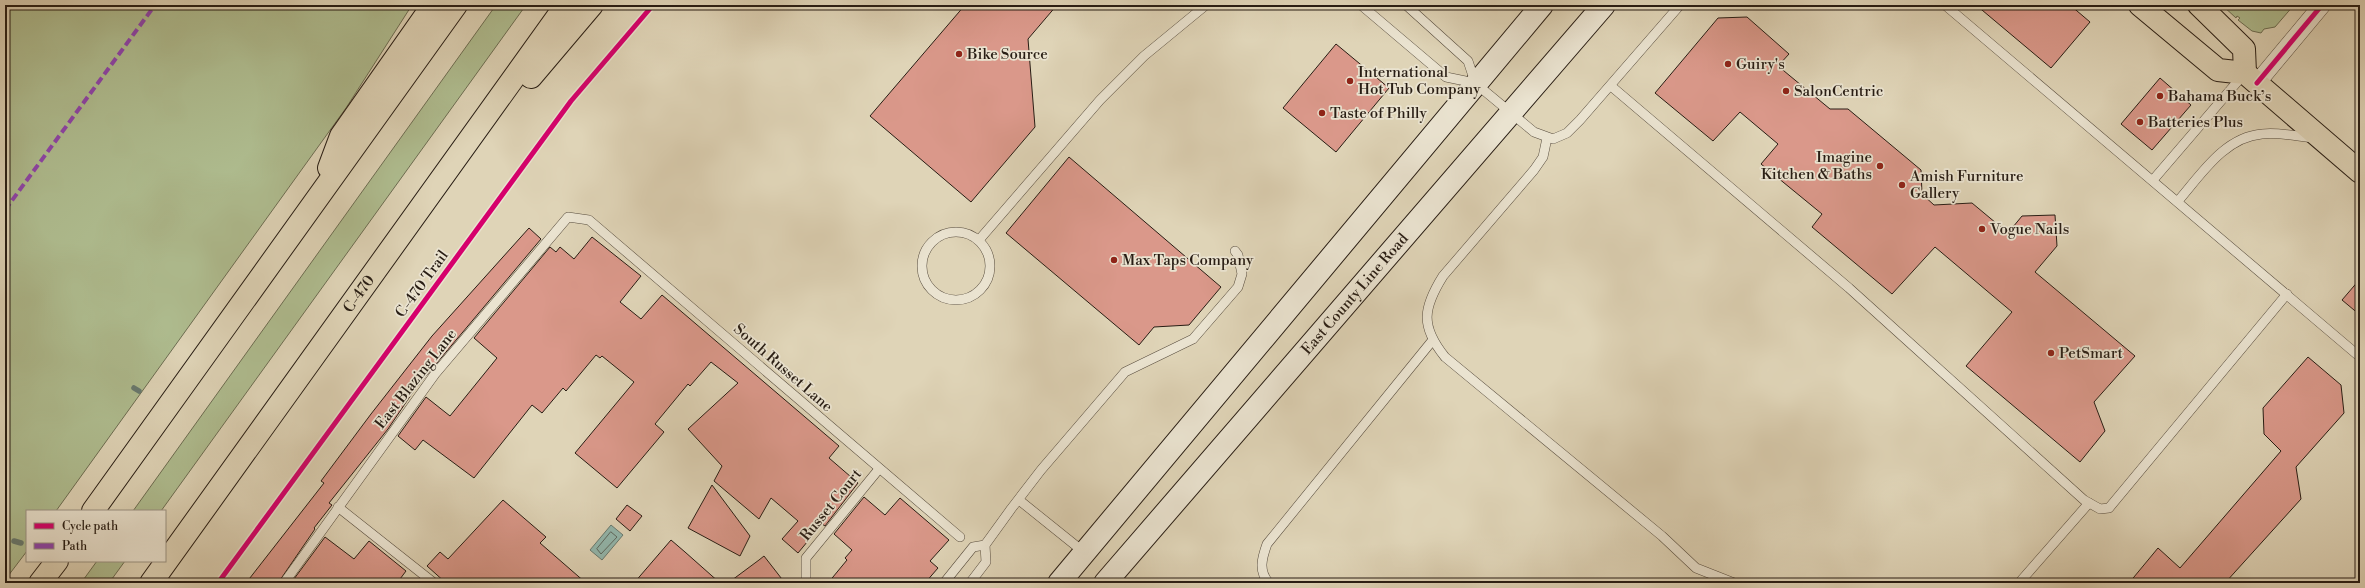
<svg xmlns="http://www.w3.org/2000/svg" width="2365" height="588" font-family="'Libre Bodoni',serif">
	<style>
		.green { fill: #afbd90; stroke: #6c6d52 }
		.water { fill: #93b8ae; stroke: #687a70 }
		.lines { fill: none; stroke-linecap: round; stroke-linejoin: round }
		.shore { stroke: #5e6a61; stroke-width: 1 }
		.stream { stroke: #687a70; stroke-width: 5.5 }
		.building { fill: #da988a; stroke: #281d14 }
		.service-casing { stroke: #564b3d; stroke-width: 10 }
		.minor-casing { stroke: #564b3d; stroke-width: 18 }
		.secondary-casing { stroke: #281d14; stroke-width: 24 }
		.primary-casing { stroke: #281d14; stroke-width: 24 }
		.motorway-casing { stroke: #281d14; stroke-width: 24 }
		.service { stroke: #eae3d0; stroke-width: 9 }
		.minor { stroke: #eae3d0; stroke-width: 17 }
		.secondary { stroke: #eae3d0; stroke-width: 22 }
		.primary { stroke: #dfd4b7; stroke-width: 22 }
		.motorway { stroke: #dfd4b7; stroke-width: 22 }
		.quiet { stroke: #8e44ad; stroke-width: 4; stroke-dasharray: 8 4; stroke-linecap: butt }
		.cycleway-casing { stroke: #eae3d0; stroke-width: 8 }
		.cycleway { stroke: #d6006c; stroke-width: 5 }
		.poi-dot { fill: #8f2418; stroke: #eae3d0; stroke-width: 1.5 }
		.labels { text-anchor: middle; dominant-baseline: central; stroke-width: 3.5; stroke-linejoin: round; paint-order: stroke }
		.poi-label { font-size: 15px; fill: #281d14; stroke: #eae3d0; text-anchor: start }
		.street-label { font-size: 15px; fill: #281d14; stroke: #eae3d0 }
	</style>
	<rect width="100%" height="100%" fill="#dfd4b7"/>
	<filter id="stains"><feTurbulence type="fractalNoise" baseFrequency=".005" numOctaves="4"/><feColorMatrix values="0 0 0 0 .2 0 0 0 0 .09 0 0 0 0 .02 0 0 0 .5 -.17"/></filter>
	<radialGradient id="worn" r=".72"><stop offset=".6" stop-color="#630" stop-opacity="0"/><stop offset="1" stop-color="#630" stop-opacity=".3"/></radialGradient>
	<g class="green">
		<polygon points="5,5 412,5 346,108 56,511 27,511 27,551 5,580"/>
		<polygon points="496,5 526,5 161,511 133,511"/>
		<polygon points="2222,5 2294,5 2275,27 2264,29 2261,33 2252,31 2238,20 2240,18 2237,16 2236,18"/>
		<polygon points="97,561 125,561 109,583 81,583"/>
	</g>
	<polygon class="water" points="611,525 623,535 602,560 590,550"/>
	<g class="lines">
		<polygon class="shore" points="611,532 617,537 601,554 597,549"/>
		<g class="stream">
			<polyline points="134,388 139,391"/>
			<polyline points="14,541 21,543"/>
		</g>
	</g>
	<g class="building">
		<polygon points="965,5 1057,5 1028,39 1035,127 971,202 870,116"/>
		<polygon points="1976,5 2070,5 2090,22 2051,68"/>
		<polygon points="1747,17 1789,54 1778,66 1830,109 1848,109 1921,170 1922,194 1934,205 1972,203 2008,233 2022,216 2055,215 2057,246 2035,272 2135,356 2094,402 2105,431 2080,462 1966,366 2012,312 1935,247 1892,294 1812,227 1822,214 1761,164 1778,144 1740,112 1713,141 1655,93 1718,18"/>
		<polygon points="1336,44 1389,88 1336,152 1283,108"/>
		<polygon points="2160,78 2191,105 2152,150 2121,124"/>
		<polygon points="1069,157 1221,287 1189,325 1154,327 1139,345 1006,233"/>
		<polygon points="529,228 541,239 415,389 388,429 329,503 332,505 314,528 315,529 278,583 246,583 324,483 321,481 371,414 432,336"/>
		<polygon points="592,237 641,276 620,302 641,319 662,295 839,446 829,458 858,483 825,526 822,524 798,553 782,539 798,521 771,498 759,519 714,481 722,466 688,429 738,383 711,362 690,386 688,384 655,424 664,432 617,488 575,453 634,382 602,356 600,358 596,355 566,391 563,388 542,413 532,405 474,478 423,440 415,450 398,436 426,397 450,416 497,358 474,338 550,247 556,252 560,247 574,259"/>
		<polygon points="2360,279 2360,315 2342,300"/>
		<polygon points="2308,357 2341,385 2344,413 2296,467 2301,499 2225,583 2129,583 2158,548 2180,568 2281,451 2264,434 2263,408"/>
		<polygon points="712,485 750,536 740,556 688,528"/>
		<polygon points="864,497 885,515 900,498 949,540 930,561 938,568 925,583 828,583 847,560 845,558 852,550 834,534"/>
		<polygon points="503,500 546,537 540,543 586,583 446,583 427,566 440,552 448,559"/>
		<polygon points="627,505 642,516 630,531 616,519"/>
		<polygon points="325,537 354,559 369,541 406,571 397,583 291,583"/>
		<polygon points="671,540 685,552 720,583 634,583"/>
		<polygon points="764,556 785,583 728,583 759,560"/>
	</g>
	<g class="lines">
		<defs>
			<g id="service">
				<polyline points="1361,5 1446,77 1475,83 1534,132 1553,139 1567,133 1580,120 1680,5"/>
				<polyline points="1406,5 1468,61 1475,82"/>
				<polyline points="1945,5 2360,357"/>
				<polyline points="1611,86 1849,288 2084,500 2100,509 2109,508 2287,294"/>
				<path d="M1547,138L1543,157L1534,170L1443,276C1423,308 1420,326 1445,357L1662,536L1696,568L1734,583"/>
				<polyline points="2153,180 2244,74"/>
				<path d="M2178,201C2200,176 2224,137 2262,134C2279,132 2296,136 2313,138"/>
				<circle cx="956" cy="266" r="34"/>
				<polyline points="979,240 1100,100 1144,56 1206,5"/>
				<polyline points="1019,500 1085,553"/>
				<polyline points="338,507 434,583"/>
				<polyline points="284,583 435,374 568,217 589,220 960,537"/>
				<polyline points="806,583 806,558 879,469"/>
				<polyline points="944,583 973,547 985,545"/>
				<polyline points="970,583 986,562 985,545 1011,509 1041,470 1125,372 1193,339 1238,287 1242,274 1238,255 1235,251"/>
				<path d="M1269,583C1258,571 1262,558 1267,544L1432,341"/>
				<polyline points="2019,583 2089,503"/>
			</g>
			<polyline id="minor" points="2257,83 2322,5"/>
			<g id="secondary">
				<polyline points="1059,583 1542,5"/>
				<path id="s1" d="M1105,583L1604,5"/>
			</g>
			<g id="primary">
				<polyline points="2140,5 2218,70 2245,73 2360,172"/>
				<polyline points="2199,5 2244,49 2245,73"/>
			</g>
			<g id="motorway">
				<polyline points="531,77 592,5"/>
				<polyline points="329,168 341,136 433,5"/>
				<polyline points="93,511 456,5"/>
				<polyline points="40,583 57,561"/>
				<path id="s2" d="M151,583L566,5"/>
			</g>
		</defs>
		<use href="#service" class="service-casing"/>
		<use href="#minor" class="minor-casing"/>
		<use href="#secondary" class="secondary-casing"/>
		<use href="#primary" class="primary-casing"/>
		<use href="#motorway" class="motorway-casing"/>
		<use href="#service" class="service"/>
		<use href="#minor" class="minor"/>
		<use href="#secondary" class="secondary"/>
		<use href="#primary" class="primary"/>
		<use href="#motorway" class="motorway"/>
		<polyline class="quiet" points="5,210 155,5"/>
		<defs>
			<g id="cycleway">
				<polyline points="2257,83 2322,5"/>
				<polyline points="218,583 571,101 653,5"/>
			</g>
		</defs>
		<use href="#cycleway" class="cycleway-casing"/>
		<use href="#cycleway" class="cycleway"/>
	</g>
	<g class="poi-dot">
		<circle cx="959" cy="54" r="4"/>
		<circle cx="1728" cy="64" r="4"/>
		<circle cx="1350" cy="81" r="4"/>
		<circle cx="1786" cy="91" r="4"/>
		<circle cx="2160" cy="96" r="4"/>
		<circle cx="1322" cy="113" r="4"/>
		<circle cx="2140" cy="122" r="4"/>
		<circle cx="1880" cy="166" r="4"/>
		<circle cx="1902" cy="185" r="4"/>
		<circle cx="1982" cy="229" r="4"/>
		<circle cx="1114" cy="260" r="4"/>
		<circle cx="2051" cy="353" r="4"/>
	</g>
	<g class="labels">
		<g class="poi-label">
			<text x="967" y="54">Bike Source</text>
			<text x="1736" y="64">Guiry's</text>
			<text x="1358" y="72">International<tspan x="1358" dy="17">Hot Tub Company</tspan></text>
			<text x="1794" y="91">SalonCentric</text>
			<text x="2168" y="96">Bahama Buck’s</text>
			<text x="1330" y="113">Taste of Philly</text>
			<text x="2148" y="122">Batteries Plus</text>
			<text x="1872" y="157" text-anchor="end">Imagine<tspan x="1872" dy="17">Kitchen &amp; Baths</tspan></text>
			<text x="1910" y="176">Amish Furniture<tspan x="1910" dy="17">Gallery</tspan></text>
			<text x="1990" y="229">Vogue Nails</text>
			<text x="1122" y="260">Max Taps Company</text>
			<text x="2059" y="353">PetSmart</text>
		</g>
		<g class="street-label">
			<text transform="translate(422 284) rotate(-54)">C-470 Trail</text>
			<text stroke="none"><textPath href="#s1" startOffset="382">East County Line Road</textPath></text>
			<text stroke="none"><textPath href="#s2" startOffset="356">C-470</textPath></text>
			<text transform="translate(783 368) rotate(41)">South Russet Lane</text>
			<text transform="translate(416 379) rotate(-52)">East Blazing Lane</text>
			<text transform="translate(831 505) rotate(-51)">Russet Court</text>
		</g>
	</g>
	<rect width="2365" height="588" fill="none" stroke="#dfd4b7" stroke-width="20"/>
	<rect x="6" y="6" width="2353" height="576" fill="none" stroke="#281d14" stroke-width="2"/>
	<rect x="10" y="10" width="2345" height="568" fill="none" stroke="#281d14"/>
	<rect x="26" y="510" width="140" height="52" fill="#eae3d0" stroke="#9c9485"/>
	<rect x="34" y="523" width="20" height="6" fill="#d6006c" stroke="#9c9485"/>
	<text x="62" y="530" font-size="12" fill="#281d14">Cycle path</text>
	<rect x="34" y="543" width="20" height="6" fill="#8e44ad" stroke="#9c9485"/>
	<text x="62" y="550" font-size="12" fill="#281d14">Path</text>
	<rect width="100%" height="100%" filter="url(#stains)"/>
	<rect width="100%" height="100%" fill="url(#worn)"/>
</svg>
